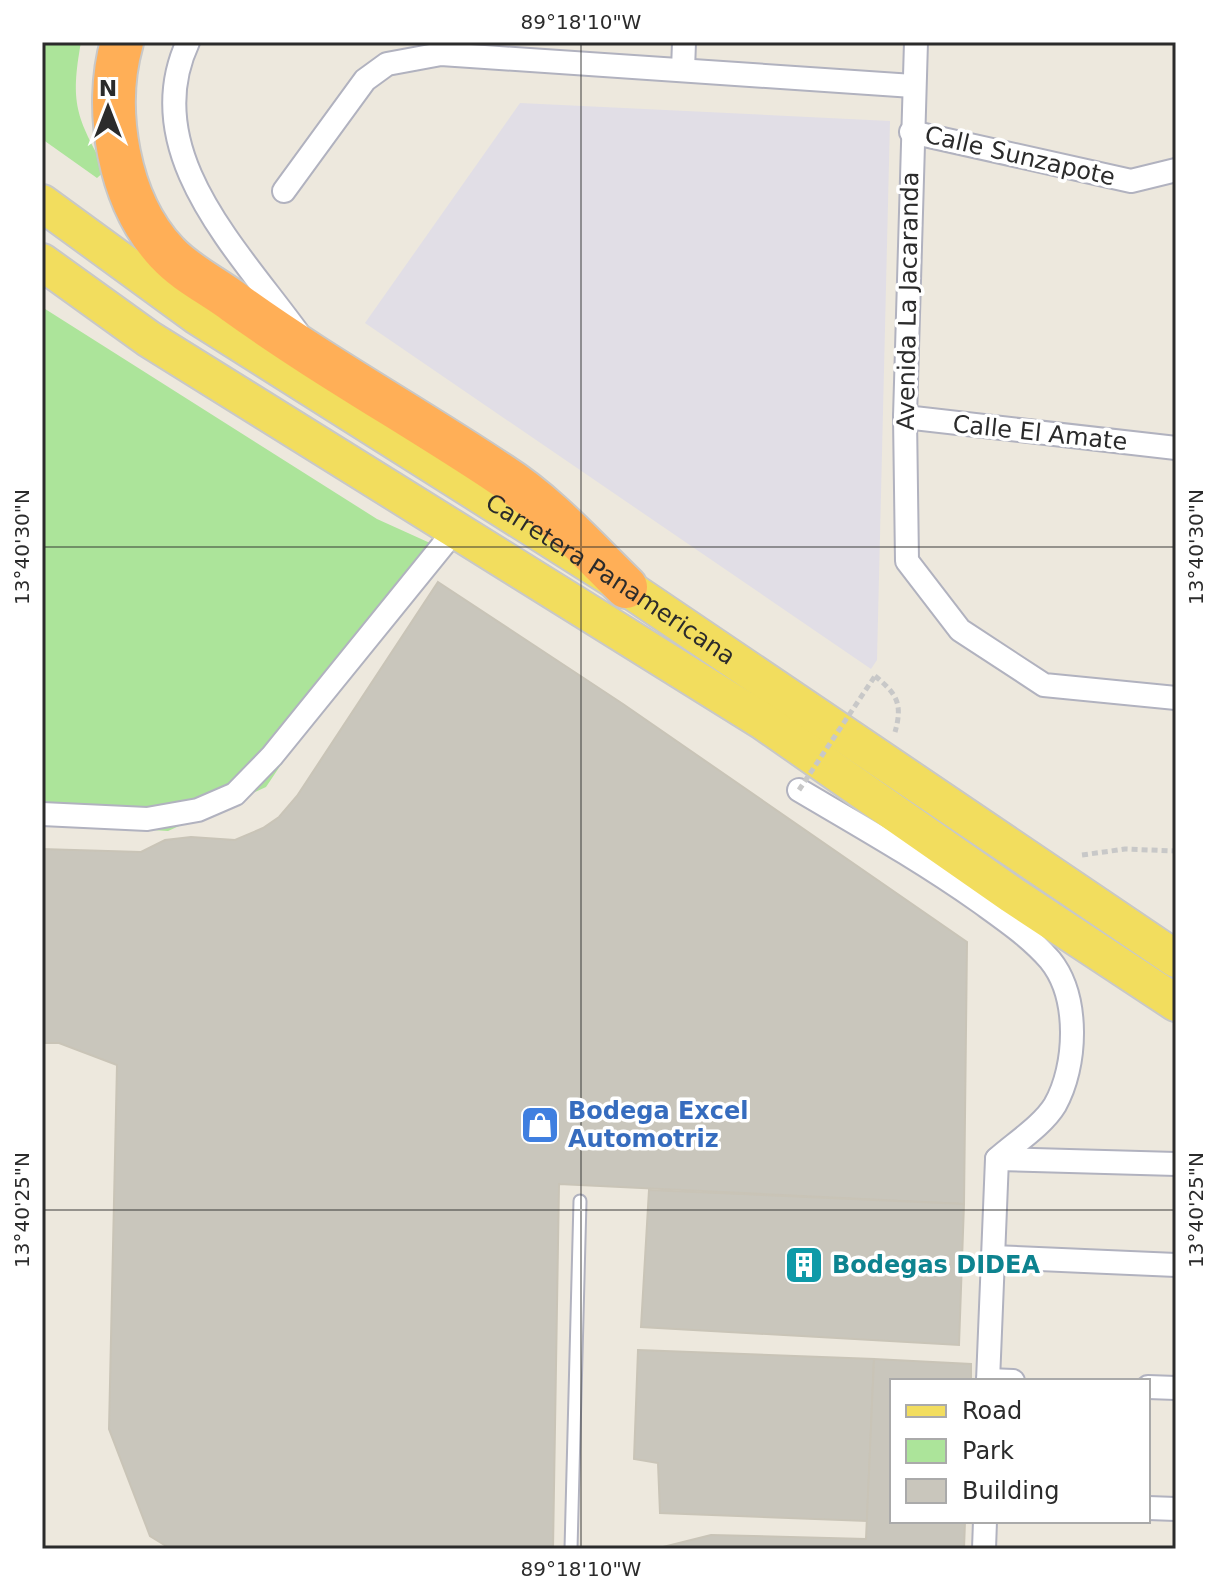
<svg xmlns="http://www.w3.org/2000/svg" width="1218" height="1591" font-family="'DejaVu Sans',sans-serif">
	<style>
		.industrial { fill: #e1dee6 }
		.green { fill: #ace49a }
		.building { fill: #c9c6bc; stroke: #c9c4b7; stroke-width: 2 }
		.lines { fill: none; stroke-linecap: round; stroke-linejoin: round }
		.lane-casing { stroke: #b1b2bf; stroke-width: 15 }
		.street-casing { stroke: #b1b2bf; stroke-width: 26 }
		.primary-casing { stroke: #c8c8c8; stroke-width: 40 }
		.highway-casing { stroke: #c8c8c8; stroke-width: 46 }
		.path { stroke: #c8c8c8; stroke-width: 5; stroke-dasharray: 6 4; stroke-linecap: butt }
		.lane { stroke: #fff; stroke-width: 11 }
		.street { stroke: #fff; stroke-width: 22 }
		.primary { stroke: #f2dd5e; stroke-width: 36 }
		.highway { stroke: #ffaf57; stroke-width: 42 }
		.path-bridge { stroke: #c8c8c8; stroke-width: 5; stroke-dasharray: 6 4; stroke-linecap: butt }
		.ticks { fill: none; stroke: #2b2b2b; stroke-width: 2; stroke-opacity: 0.45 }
		.labels { text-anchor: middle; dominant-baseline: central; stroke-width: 7; stroke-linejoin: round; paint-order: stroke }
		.street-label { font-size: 24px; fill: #2b2b2b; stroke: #fff }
		.shop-label { font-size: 24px; font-weight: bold; fill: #366cbe; stroke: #fff; text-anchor: start }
		.culture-label { font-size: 24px; font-weight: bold; fill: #0d838f; stroke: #fff; text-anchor: start }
		.neatline { fill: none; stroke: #2b2b2b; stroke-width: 3 }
		.ticks-label { font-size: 20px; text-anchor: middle; fill: #2b2b2b }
	</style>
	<rect width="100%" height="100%" fill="#ede8dd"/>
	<polygon class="industrial" points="520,103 890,121 877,660 871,669 365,323"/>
	<g class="green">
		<path d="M42,42H81C70,103 76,117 106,170L97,178L42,139Z"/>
		<polygon points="42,307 377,519 430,543 266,787 168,831 42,823"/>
		<polygon points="42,1111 43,1112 44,1549 42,1549"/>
	</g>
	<g class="building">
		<polygon points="438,582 623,704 967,942 964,1204 559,1184 553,1549 171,1549 150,1536 109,1429 117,1065 59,1043 42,1043 42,849 141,852 165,840 191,837 235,840 263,828 279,817 297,796"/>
		<polygon points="649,1190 964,1204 959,1345 641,1327"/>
		<polygon points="638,1350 874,1359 867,1521 660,1513 658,1463 634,1459"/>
		<polygon points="874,1359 971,1364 971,1381 892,1381 892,1521 965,1521 964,1549 655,1549 711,1535 866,1539"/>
	</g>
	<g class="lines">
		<defs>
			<polyline id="lane" points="571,1549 580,1201"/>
			<g id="street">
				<path d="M188,42C137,151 238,250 298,333"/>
				<polyline points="916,42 905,417 907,561 960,630 1044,685 1176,698"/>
				<polyline points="683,70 684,42"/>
				<polyline points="911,132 1131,181 1176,170"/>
				<polyline points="284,191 365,80 387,64 441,54 913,86"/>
				<polyline points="905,417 1176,448"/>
				<path d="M799,790C860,826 922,861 980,902C1005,920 1030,937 1050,960C1080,997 1077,1066 1055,1105C1043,1125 1015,1143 997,1159L988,1381"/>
				<polyline points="42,814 147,819 198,810 235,794 272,756 456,529"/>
				<polyline points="997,1159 1176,1164"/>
				<polyline points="992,1257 1176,1265"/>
				<polyline points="988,1380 1013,1381"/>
				<polyline points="1148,1387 1176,1388"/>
				<polyline points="1148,1508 1176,1509"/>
				<polyline points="984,1549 985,1521"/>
			</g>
			<g id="primary">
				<path id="s1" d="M42,203L197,316L626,587L1176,959"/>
				<polyline points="42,262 149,339 764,722 1012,895 1176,1003"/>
			</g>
			<path id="highway" d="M122,42C103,109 118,201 167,253C185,273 214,287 235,303C321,365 413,416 500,474C547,504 586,548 626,587"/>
		</defs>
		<use href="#lane" class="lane-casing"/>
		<use href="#street" class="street-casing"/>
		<use href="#primary" class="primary-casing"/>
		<use href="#highway" class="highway-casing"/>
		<g class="path">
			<path d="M875,676C897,694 903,704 895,732"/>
			<polyline points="1082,855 1125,849 1176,851"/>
		</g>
		<use href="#lane" class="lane"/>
		<use href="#street" class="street"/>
		<use href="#primary" class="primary"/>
		<use href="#highway" class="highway"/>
		<polyline class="path-bridge" points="799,790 875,676"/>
	</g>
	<path class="ticks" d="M581,42V1549M42,547H1176M42,1210H1176"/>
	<defs>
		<symbol id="shop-square" viewBox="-11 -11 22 22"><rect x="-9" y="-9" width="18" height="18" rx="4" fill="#3f7fe0" stroke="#fff"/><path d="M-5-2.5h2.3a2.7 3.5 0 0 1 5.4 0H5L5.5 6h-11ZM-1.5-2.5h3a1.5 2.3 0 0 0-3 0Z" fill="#fff"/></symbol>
		<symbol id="building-square" viewBox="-11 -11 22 22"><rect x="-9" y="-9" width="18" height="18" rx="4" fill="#0f9aa8" stroke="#fff"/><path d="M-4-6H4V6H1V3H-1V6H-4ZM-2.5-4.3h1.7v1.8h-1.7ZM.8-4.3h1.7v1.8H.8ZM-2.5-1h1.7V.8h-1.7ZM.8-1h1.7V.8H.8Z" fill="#fff"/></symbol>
	</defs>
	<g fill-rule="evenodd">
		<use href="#shop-square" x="518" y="1103" width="44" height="44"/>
		<use href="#building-square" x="782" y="1243" width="44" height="44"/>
	</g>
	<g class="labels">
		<g class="street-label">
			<text transform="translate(1020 156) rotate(13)">Calle Sunzapote</text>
			<text transform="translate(908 301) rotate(-89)">Avenida La Jacaranda</text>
			<text transform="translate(1040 433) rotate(6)">Calle El Amate</text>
			<text stroke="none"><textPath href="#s1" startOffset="682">Carretera Panamericana</textPath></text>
		</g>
		<g class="shop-label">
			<text x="568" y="1111">Bodega Excel<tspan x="568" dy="28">Automotriz</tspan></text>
		</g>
		<g class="culture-label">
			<text x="832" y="1265">Bodegas DIDEA</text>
		</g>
	</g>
	<rect width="1218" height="1591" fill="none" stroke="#ffffff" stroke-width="88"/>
	<rect x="890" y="1379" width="260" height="144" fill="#ffffff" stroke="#aaaaaa" stroke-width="2"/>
	<rect x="906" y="1405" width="40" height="12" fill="#f2dd5e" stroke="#aaaaaa" stroke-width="2"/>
	<text x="962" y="1419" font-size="24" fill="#2b2b2b">Road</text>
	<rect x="906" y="1439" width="40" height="24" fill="#ace49a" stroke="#aaaaaa" stroke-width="2"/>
	<text x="962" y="1459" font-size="24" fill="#2b2b2b">Park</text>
	<rect x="906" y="1479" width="40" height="24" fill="#c9c6bc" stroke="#aaaaaa" stroke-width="2"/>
	<text x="962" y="1499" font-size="24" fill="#2b2b2b">Building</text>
	<g transform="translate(108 108)" stroke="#ffffff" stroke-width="6" paint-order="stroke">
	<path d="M0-6L14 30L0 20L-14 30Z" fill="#2b2b2b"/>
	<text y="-12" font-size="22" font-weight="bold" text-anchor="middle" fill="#2b2b2b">N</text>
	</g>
	<rect x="44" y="44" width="1130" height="1503" class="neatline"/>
	<g class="ticks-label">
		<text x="581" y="29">89°18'10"W</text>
		<text transform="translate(22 547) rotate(-90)" y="7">13°40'30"N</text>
		<text transform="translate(1196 547) rotate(-90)" y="7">13°40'30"N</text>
		<text transform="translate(22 1210) rotate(-90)" y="7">13°40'25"N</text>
		<text transform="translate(1196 1210) rotate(-90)" y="7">13°40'25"N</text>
		<text x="581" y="1576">89°18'10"W</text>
	</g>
</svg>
